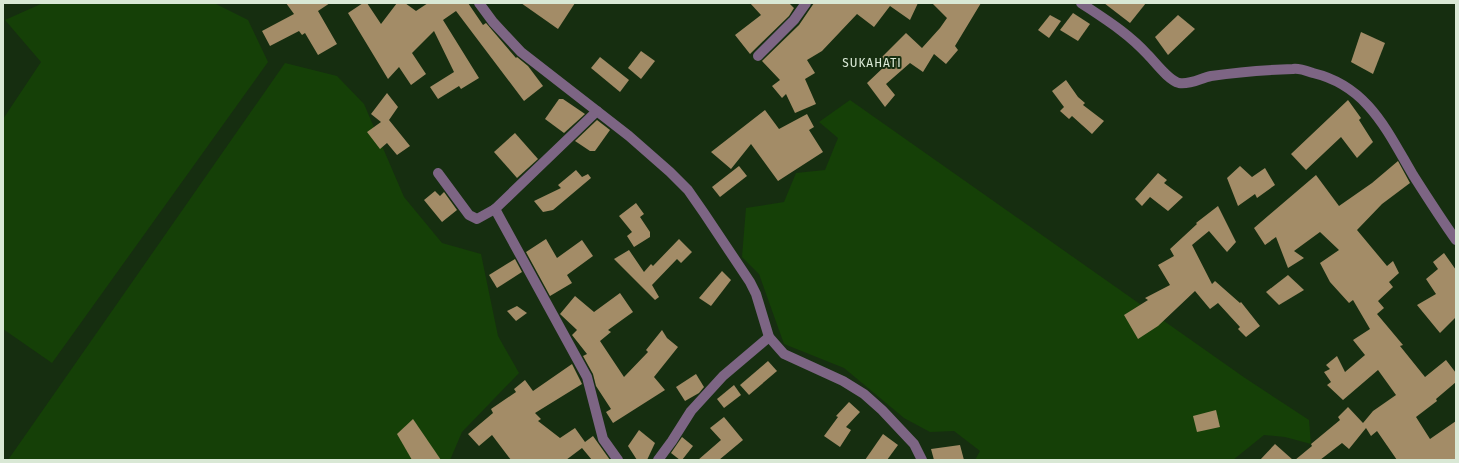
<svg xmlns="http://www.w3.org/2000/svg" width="1459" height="463" font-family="'Fira Sans Condensed',sans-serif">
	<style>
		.green { fill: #154007 }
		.building { fill: #a38c67 }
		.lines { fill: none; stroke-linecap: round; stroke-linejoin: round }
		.minor { stroke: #7d6584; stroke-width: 10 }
		.labels { text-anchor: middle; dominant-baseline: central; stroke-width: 4; stroke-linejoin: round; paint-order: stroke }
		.quarter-label { font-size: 13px; letter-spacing: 1px; fill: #d9e8d5; stroke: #162e10 }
	</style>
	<rect width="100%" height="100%" fill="#162e10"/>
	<g class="green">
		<polygon points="43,3 214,3 248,20 268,62 52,363 3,329 3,119 41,62 5,20"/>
		<polygon points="285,63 337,76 364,104 404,197 442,243 481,254 498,336 519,373 462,432 450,460 8,460"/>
		<polygon points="850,100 1245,378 1309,420 1311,444 1285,437 1264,435 1233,460 975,460 980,451 954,431 930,432 904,418 844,368 784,344 759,274 742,257 746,208 784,202 796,173 825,170 838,138 819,122"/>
	</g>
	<g class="building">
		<polygon points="286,3 330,3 318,11 337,44 318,55 305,33 302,35 299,31 270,46 262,31 294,14"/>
		<polygon points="363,3 367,3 381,24 397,3 405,3 416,11 428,3 468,3 483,25 486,23 516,58 517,57 528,66 543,86 524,101 456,11 443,20 479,78 461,89 459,86 438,99 430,87 454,72 434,31 412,53 426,74 411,85 399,67 388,79 348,13"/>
		<polygon points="521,3 575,3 558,29"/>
		<polygon points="750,3 789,3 794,8 789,16 750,54 735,35 761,15"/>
		<polygon points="814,3 918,3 910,20 890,6 874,27 857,14 822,51 807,60 815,73 805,79 816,104 795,113 786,94 782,98 772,86 780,80 762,61 799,25"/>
		<polygon points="932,3 981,3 955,46 958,50 946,64 934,54 923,72 910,63 886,84 895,95 885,107 867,83 885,66 879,60 906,33 922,48 940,28 947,18"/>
		<polygon points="1104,3 1146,3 1130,23"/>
		<polygon points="1073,13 1090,24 1078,41 1060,30"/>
		<polygon points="1050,15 1061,21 1049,38 1038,30"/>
		<polygon points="1178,15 1195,29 1168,55 1155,37"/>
		<polygon points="1361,32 1385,43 1373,74 1351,62"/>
		<polygon points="641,51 655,61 641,79 628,68"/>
		<polygon points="600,57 629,80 620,92 591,68"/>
		<polygon points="1066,80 1078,97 1085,103 1083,105 1104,121 1092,134 1072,116 1069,119 1060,111 1064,107 1052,91"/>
		<polygon points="387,93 398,107 389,120 410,146 397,155 387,143 380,149 367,132 381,122 371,114"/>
		<polygon points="559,99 563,99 585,114 564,133 545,119"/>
		<polygon points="1348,100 1361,118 1359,120 1373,142 1357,158 1341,137 1306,170 1291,154"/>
		<polygon points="765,110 779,129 807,114 814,127 809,130 823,152 778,181 751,144 731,169 711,152"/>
		<polygon points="597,120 610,130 595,151 590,151 575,141"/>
		<polygon points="515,133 538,159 517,178 494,152"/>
		<polygon points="1398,161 1410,183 1382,204 1357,230 1387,266 1393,261 1399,273 1389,282 1393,287 1378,301 1384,308 1377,314 1403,345 1400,346 1425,377 1446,360 1456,373 1456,382 1436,399 1437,401 1416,417 1430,439 1456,421 1456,460 1397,460 1377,431 1371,436 1366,428 1349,449 1342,443 1320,460 1295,460 1312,446 1311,444 1340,420 1338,417 1348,407 1363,423 1373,411 1396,395 1378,370 1343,400 1327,385 1331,382 1324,372 1330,369 1326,365 1337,356 1345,372 1365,355 1353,340 1370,329 1353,300 1349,303 1330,282 1320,263 1339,250 1320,232 1294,251 1304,258 1288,268 1276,237 1265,245 1254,228 1316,175 1339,206 1372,183"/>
		<polygon points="739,166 747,176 720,197 712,187"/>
		<polygon points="1240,166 1252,177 1265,168 1275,185 1257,198 1255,194 1238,206 1227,178"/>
		<polygon points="576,170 582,177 588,174 591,178 553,210 543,212 534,201 561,188 558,185"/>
		<polygon points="1158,173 1167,180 1164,183 1183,197 1168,211 1150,197 1142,206 1135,199"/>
		<polygon points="435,191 440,196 444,192 457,210 442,222 424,200"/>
		<polygon points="636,203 644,214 640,217 650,232 650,237 634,247 627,236 632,232 619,216"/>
		<polygon points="1218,206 1236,242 1227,252 1209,231 1192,245 1212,284 1215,281 1240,303 1241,302 1260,326 1246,337 1238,329 1240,327 1218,303 1210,309 1195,291 1158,326 1138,339 1124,315 1148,300 1145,298 1170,285 1158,265 1174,256 1170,249 1197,224 1196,223"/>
		<polygon points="546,239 557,258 582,240 593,256 567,275 572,283 550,296 526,252"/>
		<polygon points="679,239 692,252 681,263 677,259 652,285 659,297 655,300 614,259 629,250 644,272 651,264 653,266"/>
		<polygon points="1444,253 1456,270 1456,317 1440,333 1417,305 1436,294 1426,279 1438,269 1433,262"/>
		<polygon points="515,259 522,272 497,288 489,275"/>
		<polygon points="722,271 731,280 711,306 699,298"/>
		<polygon points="1288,275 1304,290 1279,305 1266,292"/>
		<polygon points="620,293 633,312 608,330 611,332 600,341 624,377 648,352 646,350 662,330 667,338 678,347 654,377 665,390 613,423 606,412 611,409 596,386 593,374 583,356 587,354 572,335 577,330 560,314 575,296 594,312"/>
		<polygon points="517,306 527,313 516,321 507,311"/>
		<polygon points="768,361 777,371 749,395 740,385"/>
		<polygon points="572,364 582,384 535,413 541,419 538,421 560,438 575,428 585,442 593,436 610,460 592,460 582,448 566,460 511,460 492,435 479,446 468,434 493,413 491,409 516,392 514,389 525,380 533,391"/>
		<polygon points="696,374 704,387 699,393 685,401 676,387"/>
		<polygon points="734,385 741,395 724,408 717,399"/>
		<polygon points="849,402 860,412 846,427 851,430 840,447 824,436 838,417 836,416"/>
		<polygon points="1216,410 1220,427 1197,432 1193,416"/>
		<polygon points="724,417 743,440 719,460 698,460 721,440 710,428"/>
		<polygon points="413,419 441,460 412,460 397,434"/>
		<polygon points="639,430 655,443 647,460 637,460 628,446"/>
		<polygon points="883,434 898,445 887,460 865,460"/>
		<polygon points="682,437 693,446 682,460 680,460 671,453"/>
		<polygon points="1275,444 1293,460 1260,460"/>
		<polygon points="960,445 964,460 934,460 931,449"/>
	</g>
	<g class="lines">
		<g class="minor">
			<polyline points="479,3 493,22 521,52 629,136 670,172 688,190 704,213 750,282 756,294 769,337 784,354 843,381 864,394 882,410 914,444 922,460"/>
			<path d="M1081,3C1105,19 1128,33 1148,55C1156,63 1168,80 1179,83C1190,85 1201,78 1211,76C1239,72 1265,70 1293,69C1299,68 1307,71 1313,73C1368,86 1387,131 1413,175C1427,197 1441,219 1456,240"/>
			<polyline points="758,56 794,20 806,3"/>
			<polyline points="438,173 469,215 477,219 495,209 597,111"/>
			<polyline points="495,209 587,377 603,439 618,460"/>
			<polyline points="658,460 672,441 691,411 723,376 769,337"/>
		</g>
	</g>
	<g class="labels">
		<g class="quarter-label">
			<text x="872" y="62">SUKAHATI</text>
		</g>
	</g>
	<rect width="1459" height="463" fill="none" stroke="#d9e8d5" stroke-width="8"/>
</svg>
